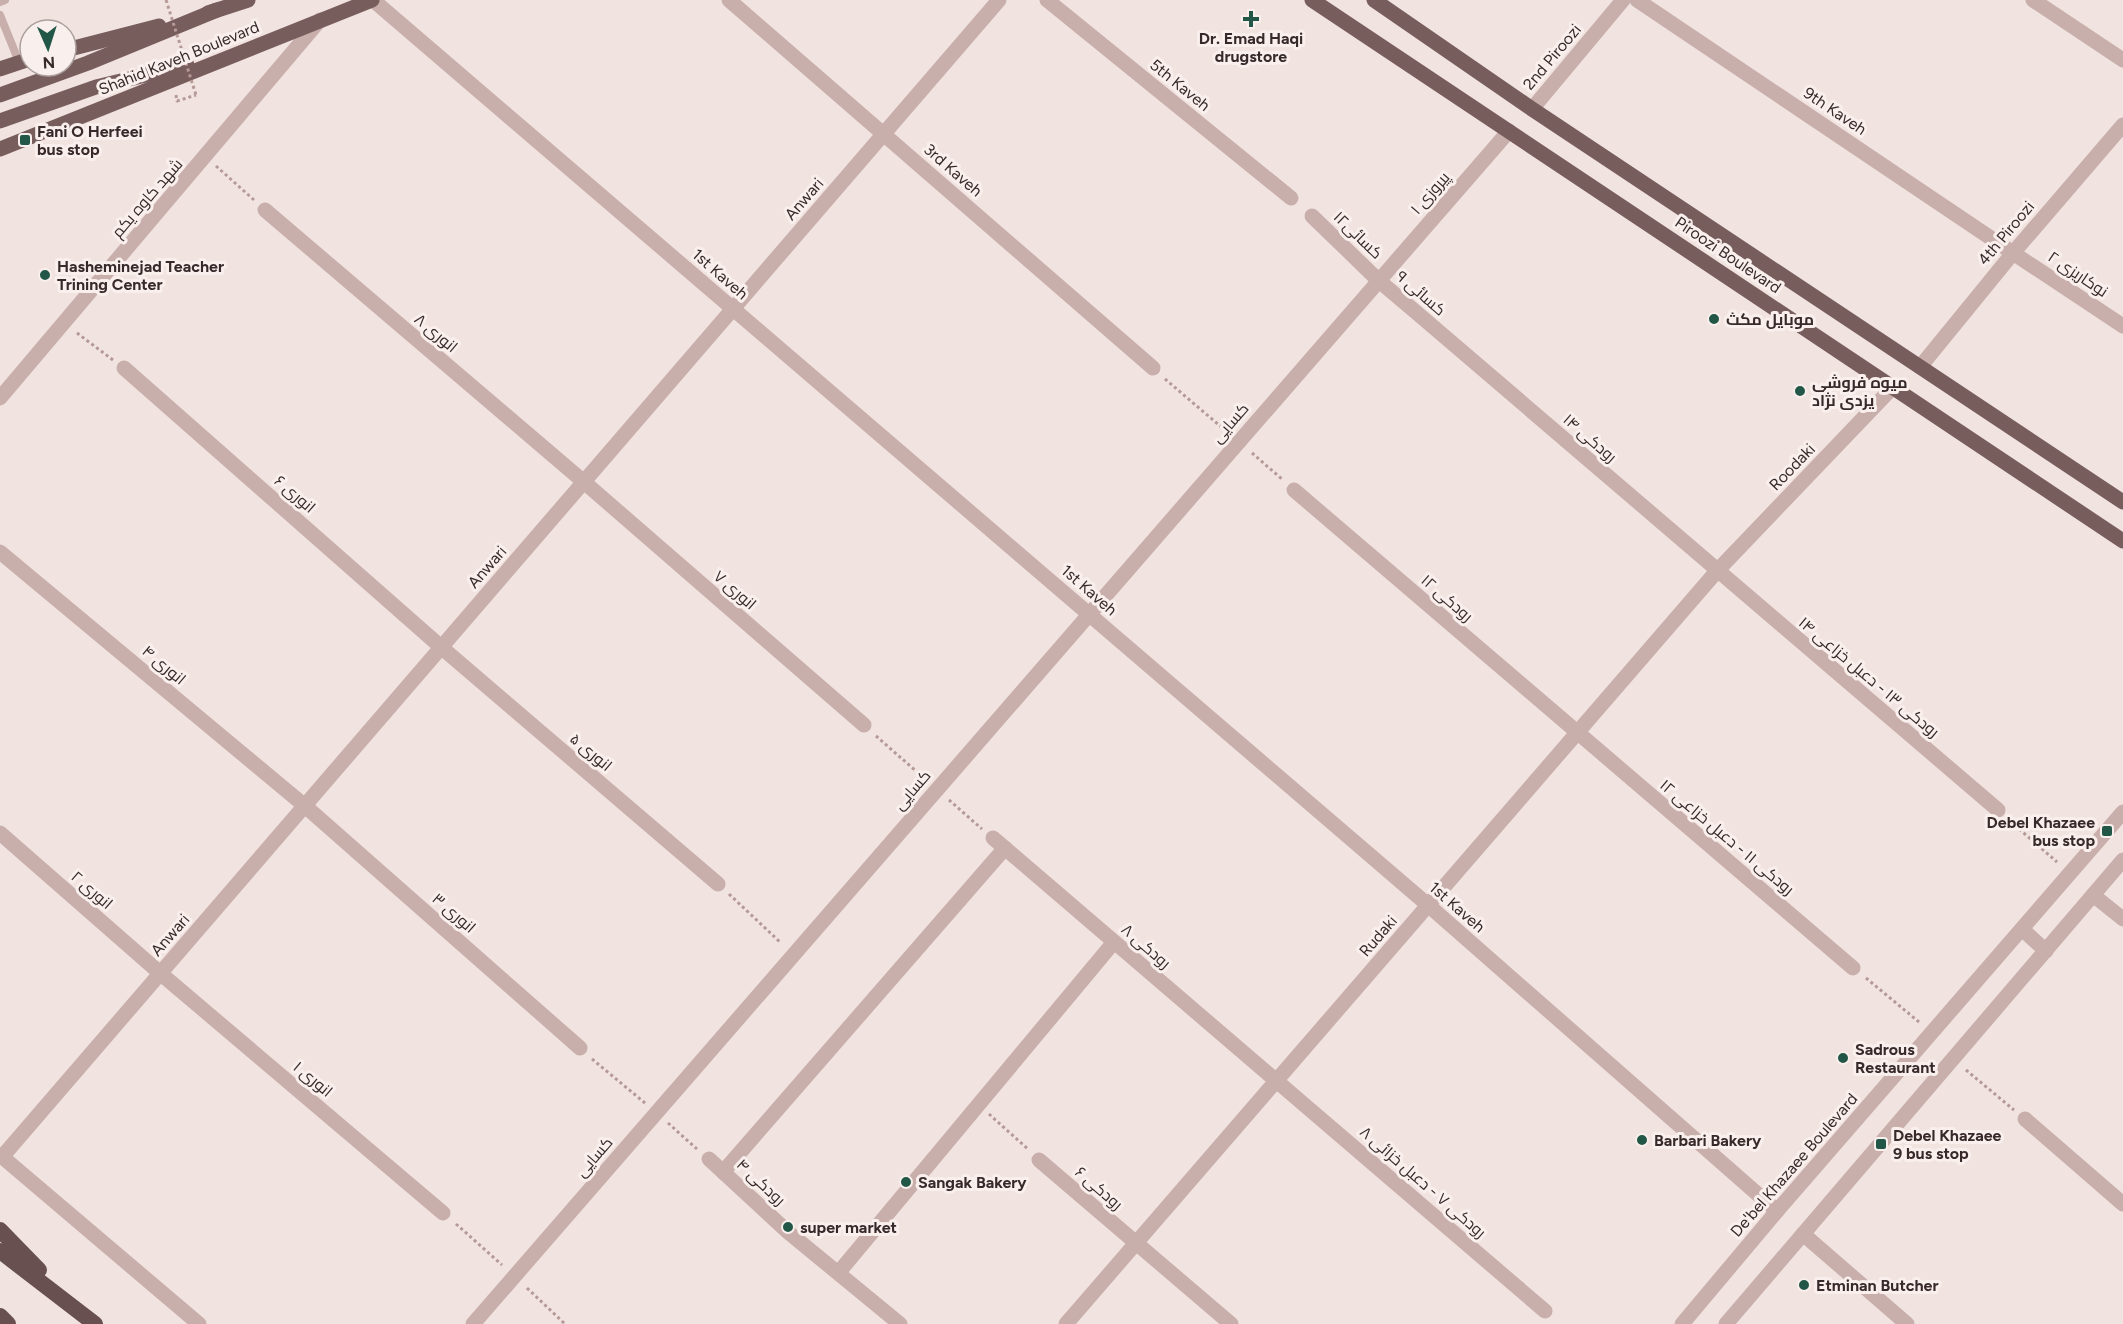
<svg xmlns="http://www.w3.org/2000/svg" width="2123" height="1324" font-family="Figtree,Cairo,sans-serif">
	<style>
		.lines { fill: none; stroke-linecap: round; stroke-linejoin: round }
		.path { stroke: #b59996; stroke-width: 3; stroke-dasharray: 3 3; stroke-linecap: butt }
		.service { stroke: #c9afac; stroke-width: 8 }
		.minor { stroke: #c9afac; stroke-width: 15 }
		.tertiary { stroke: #c9afac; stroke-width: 15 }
		.primary { stroke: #785d5d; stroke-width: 15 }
		.trunk { stroke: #685050; stroke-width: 16 }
		.path-bridge { stroke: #b59996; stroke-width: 3; stroke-dasharray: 3 3; stroke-linecap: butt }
		.poi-dot { fill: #225748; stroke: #f9efec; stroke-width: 2 }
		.labels { text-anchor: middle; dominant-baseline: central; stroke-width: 6; stroke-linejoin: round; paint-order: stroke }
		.poi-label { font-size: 16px; font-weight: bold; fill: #382a2b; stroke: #f9efec; text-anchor: start }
		.street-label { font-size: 16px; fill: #382a2b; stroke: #f9efec }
	</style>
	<rect width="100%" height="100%" fill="#f1e3e0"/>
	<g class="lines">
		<g class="path">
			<polyline points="176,95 177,101 196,95"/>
			<polyline points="216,166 254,200"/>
			<polyline points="77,333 113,360"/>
			<polyline points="1165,379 1226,431"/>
			<polyline points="1252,453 1283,480"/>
			<polyline points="876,736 925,779"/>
			<polyline points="949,800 982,829"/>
			<polyline points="2010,821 2057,862"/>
			<polyline points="729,894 781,943"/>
			<polyline points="1866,978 1919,1022"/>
			<polyline points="592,1059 645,1103"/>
			<polyline points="1966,1070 2014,1110"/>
			<polyline points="989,1114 1029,1150"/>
			<polyline points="668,1123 697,1149"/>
			<polyline points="456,1224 502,1265"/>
			<polyline points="527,1288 565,1324"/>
		</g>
		<g class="service">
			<polyline points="0,2 5,0"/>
			<polyline points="0,15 19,62"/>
		</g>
		<g class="minor">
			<polyline points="373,0 1428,905 1777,1211"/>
			<polyline points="729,0 1153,368"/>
			<polyline points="1047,0 1291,198"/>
			<polyline points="1637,0 2013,253 2123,125"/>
			<polyline points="2033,0 2123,60"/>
			<polyline points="1532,109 1623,0"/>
			<polyline points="265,210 584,482 864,725"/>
			<polyline points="1312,216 1378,280 1417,313 1998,810"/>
			<polyline points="124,368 441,647 718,884"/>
			<polyline points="0,398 320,20"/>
			<polyline points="1294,490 1853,968"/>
			<polyline points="0,552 305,806 580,1048"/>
			<polyline points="0,833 160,973 443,1213"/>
			<polyline points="993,838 1545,1311"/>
			<polyline points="2093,895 2123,919"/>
			<polyline points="2025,1119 2123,1204"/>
			<polyline points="0,1155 199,1324"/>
			<polyline points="0,1156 2,1157 999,0"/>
			<polyline points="709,1159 788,1232 900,1324"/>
			<polyline points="1039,1160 1231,1324"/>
			<polyline points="723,1172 1005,848"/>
			<polyline points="1803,1234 1907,1324"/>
			<polyline points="839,1272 1114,942"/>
			<polyline points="473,1324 1509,131"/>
			<polyline points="1066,1324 1717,571 1893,387"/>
			<polyline points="1682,1324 1777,1211 2123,812"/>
			<polyline points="1726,1324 2123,860"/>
		</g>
		<g class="tertiary">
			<polyline points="1920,367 2013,253 2123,326"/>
			<polyline points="2022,929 2046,951"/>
		</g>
		<g class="primary">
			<polyline points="1312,0 2123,541"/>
			<polyline points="1374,0 1532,109 2123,502"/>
			<polyline points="208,13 248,0"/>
			<polyline points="66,50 159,26"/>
			<polyline points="0,69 30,59"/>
			<polyline points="0,95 88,63 217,10"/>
			<polyline points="0,121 96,87 187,65"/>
			<polyline points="0,149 372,0"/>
		</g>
		<g class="trunk">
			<polyline points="0,1230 39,1270"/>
			<polyline points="0,1251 95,1324"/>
			<polyline points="0,1316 8,1324"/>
		</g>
		<polyline class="path-bridge" points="166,0 196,95"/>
	</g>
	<g class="poi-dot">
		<path d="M1248 10h6v6h6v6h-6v6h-6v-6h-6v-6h6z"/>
		<rect x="19" y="134" width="12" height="12" rx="3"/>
		<circle cx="45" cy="275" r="6"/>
		<circle cx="1714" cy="319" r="6"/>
		<circle cx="1800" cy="391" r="6"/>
		<rect x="2101" y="825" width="12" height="12" rx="3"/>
		<circle cx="1843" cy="1058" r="6"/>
		<circle cx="1642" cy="1140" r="6"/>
		<rect x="1875" y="1138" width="12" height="12" rx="3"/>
		<circle cx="906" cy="1182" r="6"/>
		<circle cx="788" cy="1227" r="6"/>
		<circle cx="1804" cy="1285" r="6"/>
	</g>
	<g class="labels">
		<g class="poi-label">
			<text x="1251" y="38" text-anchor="middle">Dr. Emad Haqi<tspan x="1251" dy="18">drugstore</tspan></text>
			<text x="37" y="131">Fani O Herfeei<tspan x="37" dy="18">bus stop</tspan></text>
			<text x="57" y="266">Hasheminejad Teacher<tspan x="57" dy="18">Trining Center</tspan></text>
			<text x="1726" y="319">موبایل مکث</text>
			<text x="1812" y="382">میوه فروشی<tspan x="1812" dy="18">یزدی نژاد</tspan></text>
			<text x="2095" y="822" text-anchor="end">Debel Khazaee<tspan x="2095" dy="18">bus stop</tspan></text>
			<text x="1855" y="1049">Sadrous<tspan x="1855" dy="18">Restaurant</tspan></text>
			<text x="1893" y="1135">Debel Khazaee<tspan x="1893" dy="18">9 bus stop</tspan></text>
			<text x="1654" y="1140">Barbari Bakery</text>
			<text x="918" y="1182">Sangak Bakery</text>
			<text x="800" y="1227">super market</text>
			<text x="1816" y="1285">Etminan Butcher</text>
		</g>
		<g class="street-label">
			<text transform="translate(1552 57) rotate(-50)">2nd Piroozi</text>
			<text transform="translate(179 58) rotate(-22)">Shahid Kaveh Boulevard</text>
			<text transform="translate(1180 85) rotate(39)">5th Kaveh</text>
			<text transform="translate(1835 111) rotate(34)">9th Kaveh</text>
			<text transform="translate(953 170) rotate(41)">3rd Kaveh</text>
			<text transform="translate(1430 193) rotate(-49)">پیروزی ۱</text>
			<text transform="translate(147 198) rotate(-49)">شهد کاوه یکم</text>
			<text transform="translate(804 199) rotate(-49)">Anwari</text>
			<text transform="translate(2006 233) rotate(-50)">4th Piroozi</text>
			<text transform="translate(1358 235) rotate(44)">کسائی۱۲</text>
			<text transform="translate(1728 255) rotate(34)">Piroozi Boulevard</text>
			<text transform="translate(720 274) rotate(41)">1st Kaveh</text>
			<text transform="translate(2078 274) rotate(34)">نوکاریزی ۲</text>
			<text transform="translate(1421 293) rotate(41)">کسائی ۹</text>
			<text transform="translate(436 333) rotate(40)">انوری ۸</text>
			<text transform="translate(1230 423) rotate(-49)">کسایی</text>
			<text transform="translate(1590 438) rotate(41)">رودکی ۱۴</text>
			<text transform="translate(1792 467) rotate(-46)">Roodaki</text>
			<text transform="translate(295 494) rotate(41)">انوری ۶</text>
			<text transform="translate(487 567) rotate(-49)">Anwari</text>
			<text transform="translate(735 590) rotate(41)">انوری ۷</text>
			<text transform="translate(1089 590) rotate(41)">1st Kaveh</text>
			<text transform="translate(1447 598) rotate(41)">رودکی ۱۲</text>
			<text transform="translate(164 665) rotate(40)">انوری ۴</text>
			<text transform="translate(1869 677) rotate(40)">رودکی ۱۳ - دعبل خزاعی ۱۴</text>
			<text transform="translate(591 752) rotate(40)">انوری ۵</text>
			<text transform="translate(912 790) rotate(-49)">کسایی</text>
			<text transform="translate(1727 837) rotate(40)">رودکی ۱۱ - دعبل خزاعی ۱۲</text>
			<text transform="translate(92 890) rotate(41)">انوری ۲</text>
			<text transform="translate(1457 907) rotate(41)">1st Kaveh</text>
			<text transform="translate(454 913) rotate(41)">انوری ۳</text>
			<text transform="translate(170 935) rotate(-49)">Anwari</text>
			<text transform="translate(1378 936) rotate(-49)">Rudaki</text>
			<text transform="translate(1146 946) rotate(41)">رودکی ۸</text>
			<text transform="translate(313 1079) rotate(40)">انوری ۱</text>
			<text transform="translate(594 1157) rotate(-49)">کسایی</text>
			<text transform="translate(1794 1165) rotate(-49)">De'bel Khazaee Boulevard</text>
			<text transform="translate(761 1182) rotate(43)">رودکی ۴</text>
			<text transform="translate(1423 1182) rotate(41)">رودکی ۷ - دعبل خزائی ۸</text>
			<text transform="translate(1099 1188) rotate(41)">رودکی ۶</text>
		</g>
	</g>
	<g transform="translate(48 48) rotate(177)"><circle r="28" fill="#f9efec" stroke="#aca09f" stroke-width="1.5"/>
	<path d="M0-4.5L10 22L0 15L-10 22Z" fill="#225748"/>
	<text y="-9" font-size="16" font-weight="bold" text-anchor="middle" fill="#382a2b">N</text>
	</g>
</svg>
